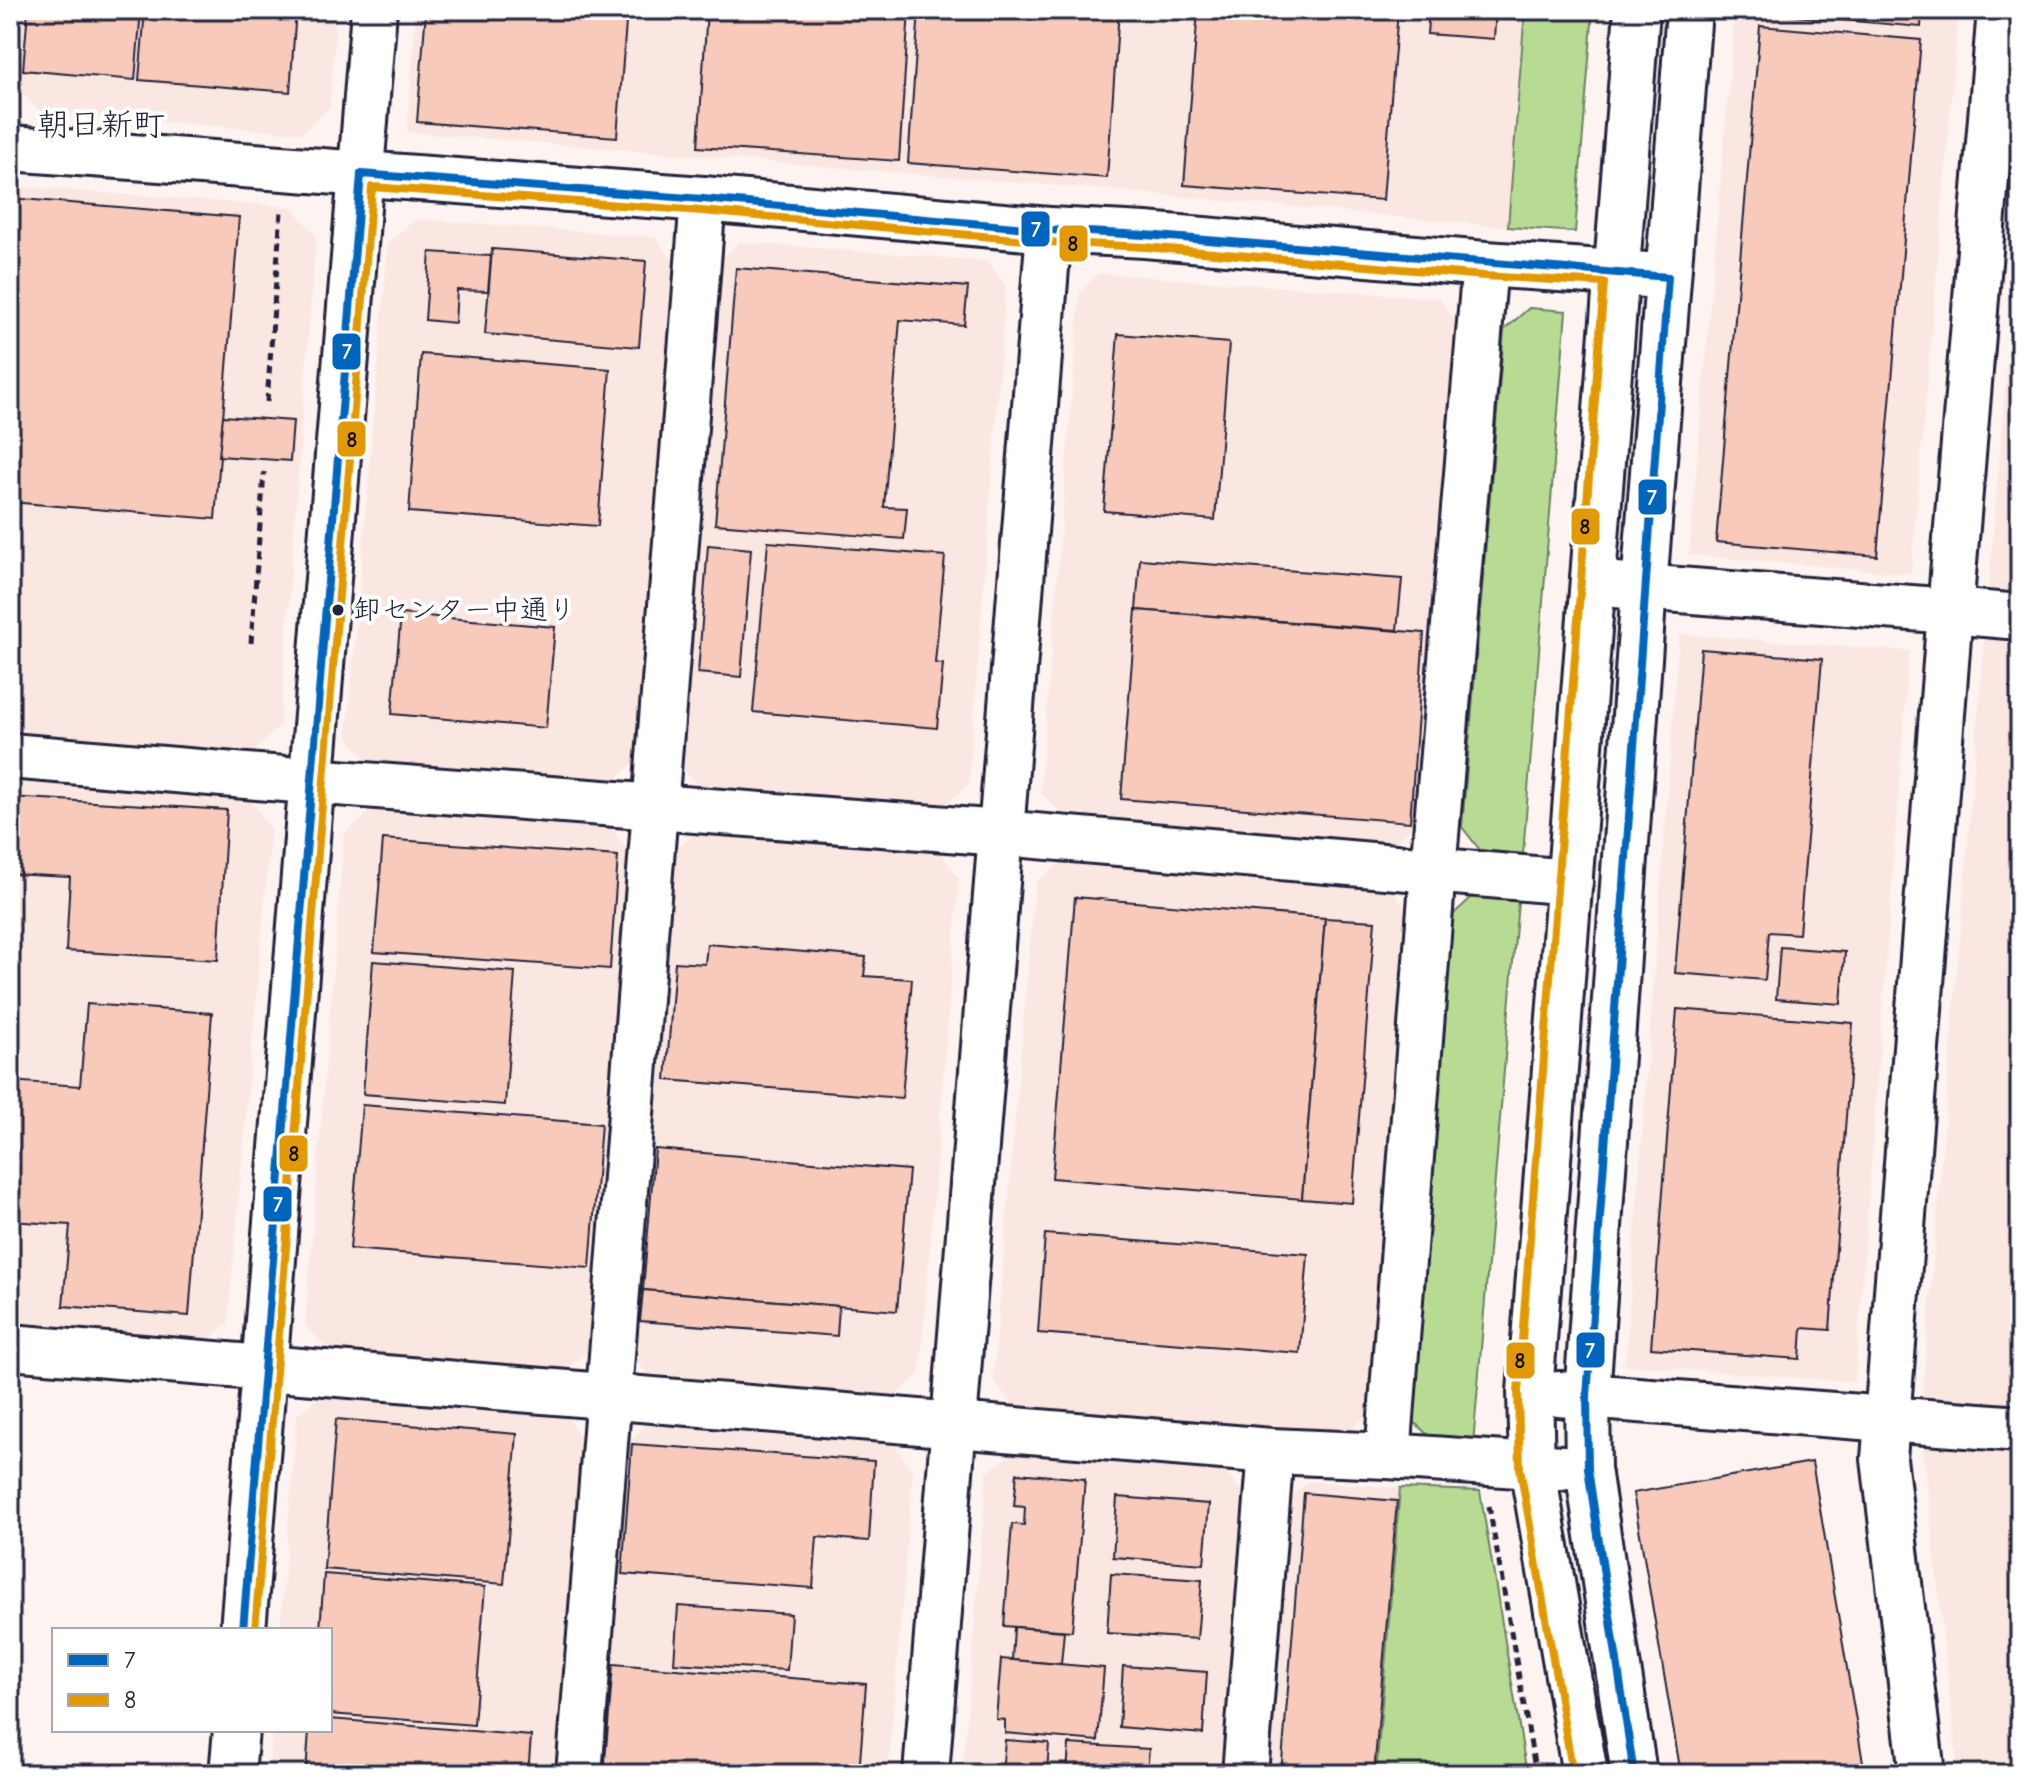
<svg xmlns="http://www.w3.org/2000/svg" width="2030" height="1784" font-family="'Comic Neue','Klee One',sans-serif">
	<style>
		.built { fill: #fbe7e1 }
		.green { fill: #b8db94; stroke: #6d7e68; stroke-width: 2 }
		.building { fill: #f7cabb; stroke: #22223b; stroke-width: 2 }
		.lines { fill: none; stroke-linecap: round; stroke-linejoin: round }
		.minor-casing { stroke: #22223b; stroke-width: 50 }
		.tertiary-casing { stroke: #22223b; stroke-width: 50 }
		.path { stroke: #22223b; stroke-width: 5; stroke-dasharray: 8 6; stroke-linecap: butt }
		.minor { stroke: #fff; stroke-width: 44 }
		.tertiary { stroke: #fff; stroke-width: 44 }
		.bus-1-casing { stroke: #fff; stroke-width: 14 }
		.bus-2-casing { stroke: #fff; stroke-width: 14 }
		.bus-1 { stroke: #0065bd; stroke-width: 8 }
		.bus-2 { stroke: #e29906; stroke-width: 8 }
		.bus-dot { fill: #22223b; stroke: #fff; stroke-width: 3 }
		.labels { text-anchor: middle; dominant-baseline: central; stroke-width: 8; stroke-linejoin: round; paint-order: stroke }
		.bus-label { font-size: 28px; fill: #22223b; stroke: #fff; text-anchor: start }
		.neighbourhood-label { font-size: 32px; fill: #22223b; stroke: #fff }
		.line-badge { stroke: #fff; stroke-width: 3 }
		.badge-label { font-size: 22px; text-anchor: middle; font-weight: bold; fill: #fff }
		.pale-badge-label { font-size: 22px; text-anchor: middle; font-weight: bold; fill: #111 }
	</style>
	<rect width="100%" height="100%" fill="#fdf4f1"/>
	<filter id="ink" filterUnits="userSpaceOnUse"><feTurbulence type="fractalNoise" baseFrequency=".0125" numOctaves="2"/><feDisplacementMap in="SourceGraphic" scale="16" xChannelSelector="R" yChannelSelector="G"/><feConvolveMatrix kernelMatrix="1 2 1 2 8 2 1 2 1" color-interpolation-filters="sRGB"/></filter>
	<g filter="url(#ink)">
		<g class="built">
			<polygon points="17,10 337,10 330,107 302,133 39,112 12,79"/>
			<polygon points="416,10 1525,10 1508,227 1107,190 407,132"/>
			<polygon points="1735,10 1959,10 1911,574 1689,555"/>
			<polygon points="10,186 293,207 316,236 280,725 254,752 10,731"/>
			<polygon points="2020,206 2020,1774 1958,1774 1920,1421"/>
			<polygon points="416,219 655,237 676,264 638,759 613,782 370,765 347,736 388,242"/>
			<polygon points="739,242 988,261 1006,286 969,785 942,808 702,790 679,765 722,258"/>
			<polygon points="1098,273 1440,298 1456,323 1417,822 1394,844 1060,812 1040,792 1080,292"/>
			<polygon points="1679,634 1909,651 1855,1382 1625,1365"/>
			<polygon points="10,778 247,795 271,829 228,1323 205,1343 10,1329"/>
			<polygon points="377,806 610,825 629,853 589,1351 565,1370 329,1351 305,1325 344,834"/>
			<polygon points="697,832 941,852 959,879 920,1374 891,1399 654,1382 630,1353 673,851"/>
			<polygon points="1062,861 1391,888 1410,915 1367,1415 1345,1436 1015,1408 993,1380 1035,883"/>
			<polygon points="323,1395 566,1415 586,1445 558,1774 268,1774 272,1730 330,1730 330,1630 280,1630 297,1414"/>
			<polygon points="647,1424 892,1441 913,1471 888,1774 598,1774 623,1447"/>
			<polygon points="1016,1451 1224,1471 1246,1496 1222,1774 962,1774 987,1472"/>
			<polygon points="1309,1481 1400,1488 1376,1774 1266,1774 1288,1499"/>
		</g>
		<g class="green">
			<polygon points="1525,10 1593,10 1575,232 1508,227"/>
			<polygon points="1529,308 1566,311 1523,854 1480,850 1462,827 1504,330"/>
			<polygon points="1472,897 1518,901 1473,1445 1434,1441 1409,1417 1447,920"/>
			<polygon points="1400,1488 1480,1491 1527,1774 1376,1774"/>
		</g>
		<g class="building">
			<polygon points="28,10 141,10 135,80 23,70"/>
			<polygon points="145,10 296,10 290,92 139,80"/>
			<polygon points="426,10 627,10 617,137 417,122"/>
			<polygon points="707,10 909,10 899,161 698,147"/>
			<polygon points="919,10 1119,10 1107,178 908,163"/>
			<polygon points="1198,10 1398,10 1383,200 1184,185"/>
			<polygon points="1429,10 1496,10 1494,39 1427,34"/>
			<polygon points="1761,10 1922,10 1921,27 1760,13"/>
			<polygon points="1760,26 1921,40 1877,556 1716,542"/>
			<polygon points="10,198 239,217 215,519 10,502"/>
			<polygon points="492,249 646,261 639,347 485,334"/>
			<polygon points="430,252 491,256 488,291 457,290 455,323 425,320"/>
			<polygon points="736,268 968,287 964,325 900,320 884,507 907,508 904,539 715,524"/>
			<polygon points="1118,334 1229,343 1215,520 1104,511"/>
			<polygon points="421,354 610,369 598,526 409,512"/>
			<polygon points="223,416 293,421 290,461 219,456"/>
			<polygon points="768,542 945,556 935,663 943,664 937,728 753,712"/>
			<polygon points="708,545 751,549 741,677 698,673"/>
			<polygon points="1140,559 1402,579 1397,630 1136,610"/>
			<polygon points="1136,610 1424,633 1410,822 1121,799"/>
			<polygon points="401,614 555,627 546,728 392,714"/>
			<polygon points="1701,649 1822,659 1799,934 1769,932 1765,980 1675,973"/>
			<polygon points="10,797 227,810 218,960 66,951 70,877 10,874"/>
			<polygon points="383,839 618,856 610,969 374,952"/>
			<polygon points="1075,897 1325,918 1302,1199 1052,1178"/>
			<polygon points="1325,918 1375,921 1352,1203 1302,1199"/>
			<polygon points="707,944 866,957 864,976 912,979 902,1098 666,1080 675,962 705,964"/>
			<polygon points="1780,947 1845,952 1841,1004 1776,999"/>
			<polygon points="373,961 515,972 505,1105 363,1094"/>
			<polygon points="87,1004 212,1013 189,1316 63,1306 70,1225 10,1221 10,1081 80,1086"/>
			<polygon points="1677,1009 1853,1023 1830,1330 1802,1328 1800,1359 1651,1348"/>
			<polygon points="362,1105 601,1124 590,1268 350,1249"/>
			<polygon points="655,1149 909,1170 897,1311 643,1290"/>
			<polygon points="1045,1234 1308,1254 1300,1353 1038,1333"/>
			<polygon points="643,1290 839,1306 837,1336 640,1321"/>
			<polygon points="336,1419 517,1434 504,1584 324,1569"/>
			<polygon points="632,1444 874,1461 869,1541 817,1537 813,1588 622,1574"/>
			<polygon points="1812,1462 1865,1774 1681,1774 1633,1493"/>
			<polygon points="1017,1473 1085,1479 1072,1631 1004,1626 1012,1524 1024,1525 1025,1507 1014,1506"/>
			<polygon points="1304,1493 1397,1501 1374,1774 1281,1774"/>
			<polygon points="1117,1497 1209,1504 1204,1564 1113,1557"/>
			<polygon points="324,1574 485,1587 474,1725 330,1714 330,1630 320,1630"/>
			<polygon points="1111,1574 1202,1580 1197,1639 1107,1633"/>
			<polygon points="678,1606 791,1614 787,1670 674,1663"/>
			<polygon points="1014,1627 1064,1631 1061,1664 1012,1660"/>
			<polygon points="1001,1659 1104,1668 1098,1741 1005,1733 1005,1720 996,1719"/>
			<polygon points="613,1664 866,1684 859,1774 604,1774"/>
			<polygon points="1123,1666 1207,1672 1203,1734 1119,1727"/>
			<polygon points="330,1719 531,1736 528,1774 306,1774 309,1730 330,1730"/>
			<polygon points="1005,1740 1049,1743 1047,1774 1002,1774"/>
			<polygon points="1069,1744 1149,1749 1147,1774 1067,1774"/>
		</g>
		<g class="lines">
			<defs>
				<g id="minor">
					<polyline points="1950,611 2020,617"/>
					<polyline points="1887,1419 2020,1429"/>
				</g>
				<g id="tertiary">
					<polyline points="10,148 703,199 1049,230 1145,235 1485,264 1646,275"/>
					<polyline points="1615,585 1950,611"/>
					<polyline points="10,756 258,777 1001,833 1570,882"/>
					<polyline points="10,1347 1271,1451 1388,1456 1562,1468"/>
					<polyline points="1559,1394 1887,1419"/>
					<polyline points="1388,1456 1433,870 1485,264"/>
					<polyline points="243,1630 374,10"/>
					<polyline points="232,1774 236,1730"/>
					<polyline points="579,1774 703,199"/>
					<polyline points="926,1774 1049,230"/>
					<polyline points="1245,1774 1271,1451"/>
					<polyline points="1585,1774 1532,1466 1530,1392 1637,10"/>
					<polyline points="1634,1774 1588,1469 1587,1396 1644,588 1689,10"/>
					<polyline points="1922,1774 1884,1459 1950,611 2000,10"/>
				</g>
			</defs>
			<use href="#minor" class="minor-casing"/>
			<use href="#tertiary" class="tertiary-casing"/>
			<g class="path">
				<polyline points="267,402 281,211"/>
				<polyline points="251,643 264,472"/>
				<polyline points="1489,1506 1536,1774"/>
			</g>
			<use href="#minor" class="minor"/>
			<use href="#tertiary" class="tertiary"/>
			<defs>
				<polyline id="bus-1" points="243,1630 361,174 703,199 1049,230 1145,235 1668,277 1587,1396 1588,1469 1634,1774"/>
				<polyline id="bus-2" points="255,1630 372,187 702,211 1048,242 1144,247 1484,276 1604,283 1518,1392 1520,1468 1573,1774"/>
			</defs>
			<use href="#bus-1" class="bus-1-casing"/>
			<use href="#bus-2" class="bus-2-casing"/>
			<use href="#bus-1" class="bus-1"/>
			<use href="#bus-2" class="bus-2"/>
		</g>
	</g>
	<circle class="bus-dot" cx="338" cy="610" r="7"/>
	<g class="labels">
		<g class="bus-label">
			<text x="353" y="610">卸センター中通り</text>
		</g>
		<g class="neighbourhood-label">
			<text x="101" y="124">朝日新町</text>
		</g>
	</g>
	<g class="line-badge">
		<rect x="1020" y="210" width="31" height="38" rx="8" fill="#0065bd"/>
		<rect x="1058" y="224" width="31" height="39" rx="8" fill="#e29906"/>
		<rect x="331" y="332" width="31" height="39" rx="8" fill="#0065bd"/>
		<rect x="336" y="420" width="31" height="38" rx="8" fill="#e29906"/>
		<rect x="1637" y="478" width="31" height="38" rx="8" fill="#0065bd"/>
		<rect x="1570" y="507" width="31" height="39" rx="8" fill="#e29906"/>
		<rect x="278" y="1134" width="31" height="39" rx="8" fill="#e29906"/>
		<rect x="262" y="1185" width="31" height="38" rx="8" fill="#0065bd"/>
		<rect x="1575" y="1331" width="31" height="38" rx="8" fill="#0065bd"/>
		<rect x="1505" y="1341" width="31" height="39" rx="8" fill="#e29906"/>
	</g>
	<g class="badge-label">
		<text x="1036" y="237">7</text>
		<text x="347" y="359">7</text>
		<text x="1652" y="505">7</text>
		<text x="278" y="1212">7</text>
		<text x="1590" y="1358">7</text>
	</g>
	<g class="pale-badge-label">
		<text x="1073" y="251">8</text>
		<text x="352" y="447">8</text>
		<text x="1585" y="534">8</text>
		<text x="294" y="1161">8</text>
		<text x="1520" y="1368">8</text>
	</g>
	<rect width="2030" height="1784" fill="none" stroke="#fff" stroke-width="40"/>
	<rect x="20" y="20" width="1990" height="1744" fill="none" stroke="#22223b" stroke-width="3" filter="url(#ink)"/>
	<rect x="52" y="1628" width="280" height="104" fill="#ffffff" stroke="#a7a7b1" stroke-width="2"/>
	<rect x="68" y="1654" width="40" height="12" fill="#0065bd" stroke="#a7a7b1" stroke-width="2"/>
	<text x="124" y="1668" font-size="24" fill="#22223b">7</text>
	<rect x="68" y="1694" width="40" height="12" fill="#e29906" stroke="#a7a7b1" stroke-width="2"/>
	<text x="124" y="1708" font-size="24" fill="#22223b">8</text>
</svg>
